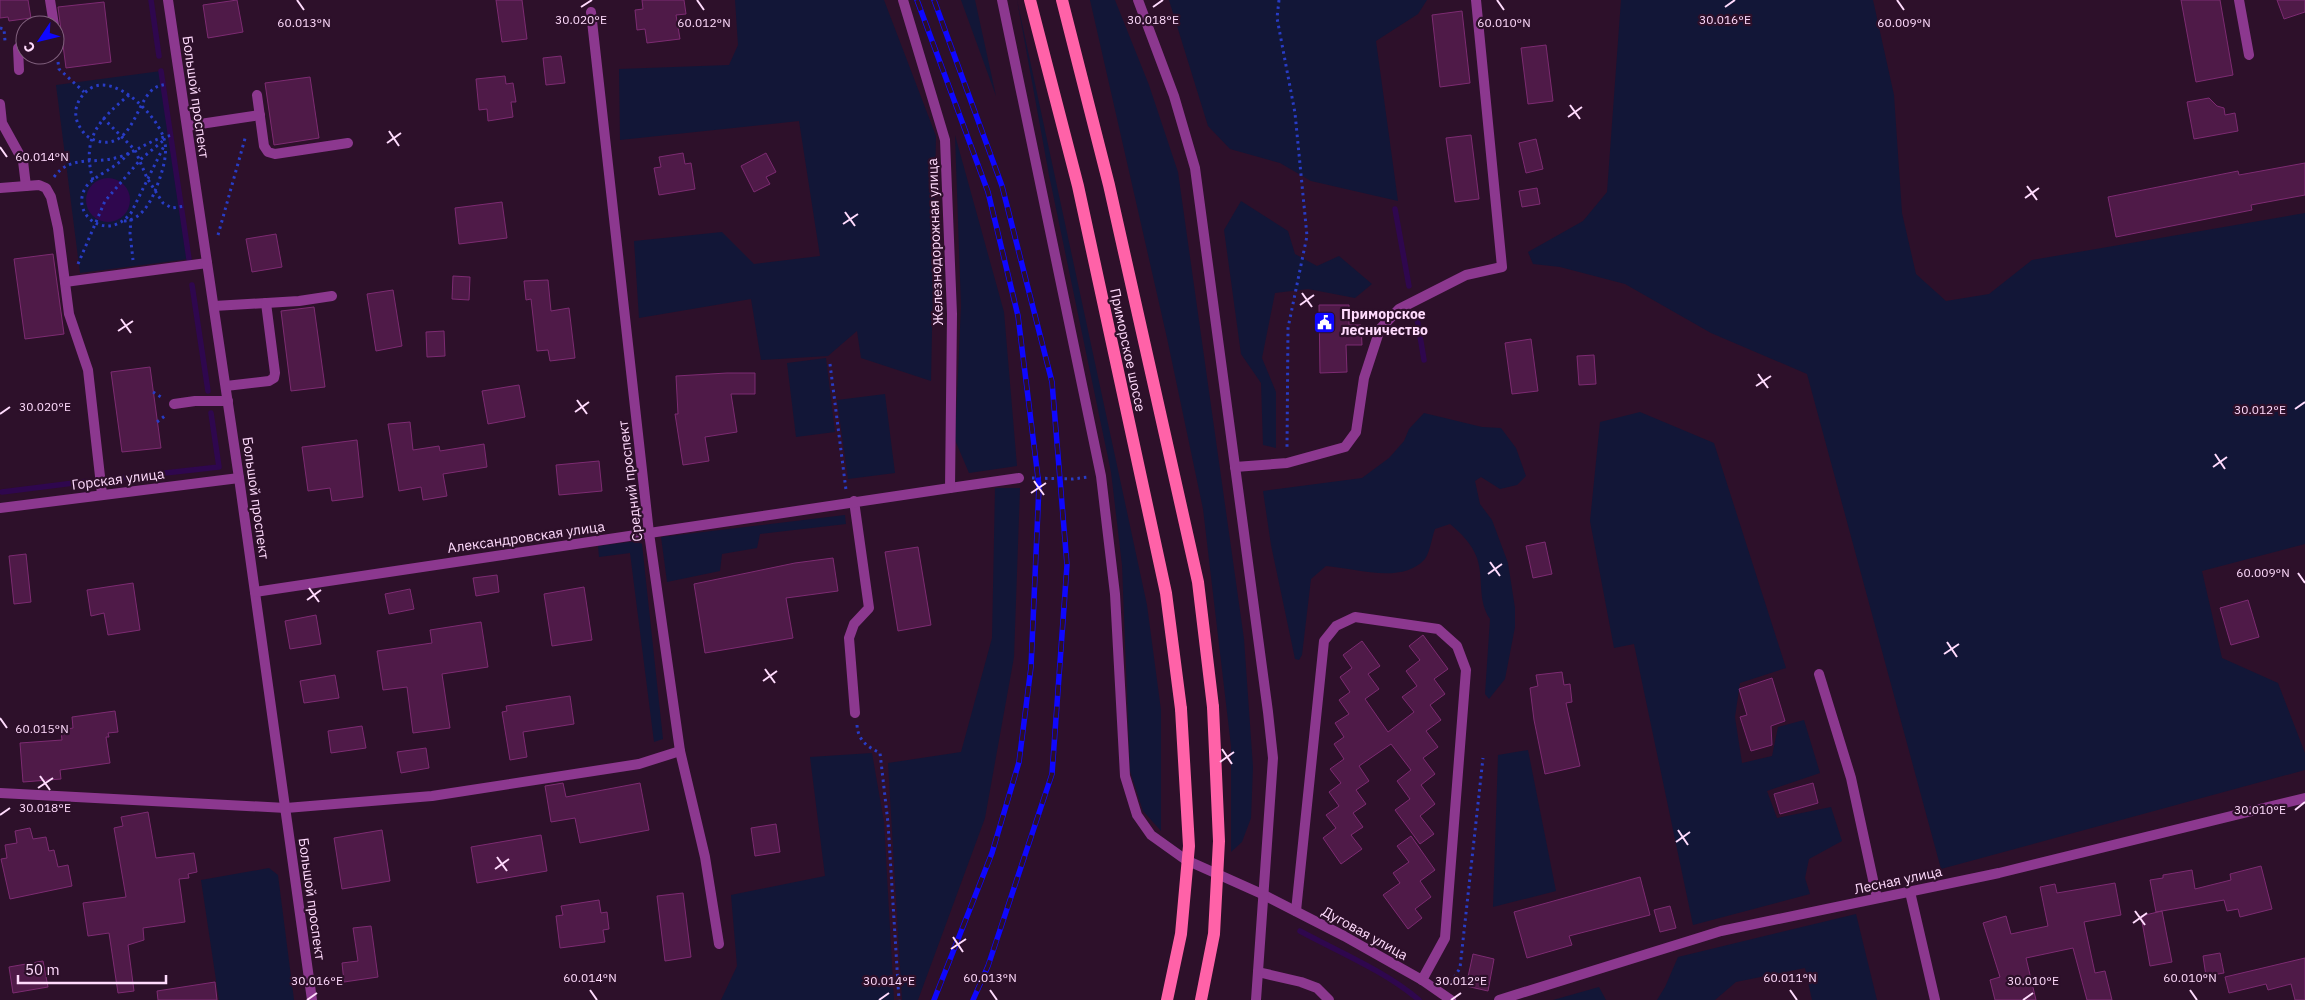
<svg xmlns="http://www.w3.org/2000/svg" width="2305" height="1000" font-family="'IBM Plex Sans',sans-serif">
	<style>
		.green { fill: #121637 }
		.water { fill: #2f074e }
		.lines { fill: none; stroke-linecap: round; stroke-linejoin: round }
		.stream { stroke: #2f074e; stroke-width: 5.5 }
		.building { fill: #4f1a48; stroke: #7d2b72 }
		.path { stroke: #283cc6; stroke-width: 3; stroke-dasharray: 2.5 4; stroke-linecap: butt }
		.service { stroke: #8c388f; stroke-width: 10 }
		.minor { stroke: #8c388f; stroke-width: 10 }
		.tertiary { stroke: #8c388f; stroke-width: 10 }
		.primary { stroke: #ff62a8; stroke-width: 12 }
		.rail-casing { stroke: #0f07ff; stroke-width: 5.5 }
		.rail { stroke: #2d102a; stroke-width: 4; stroke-dasharray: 11; stroke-linecap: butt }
		.primary-bridge { stroke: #ff62a8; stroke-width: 12 }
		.ticks { fill: none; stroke: #ffdbfd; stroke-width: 2 }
		.labels { text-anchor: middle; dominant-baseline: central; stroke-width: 4.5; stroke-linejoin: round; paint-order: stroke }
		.street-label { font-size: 14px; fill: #ffdbfd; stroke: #2d102a }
		.poi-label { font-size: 14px; font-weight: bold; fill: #ffdbfd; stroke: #2d102a; text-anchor: start }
		.ticks-label { font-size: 12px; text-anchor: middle; fill: #ffdbfd; stroke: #2d102a; stroke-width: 4.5; stroke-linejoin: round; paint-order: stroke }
	</style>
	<rect width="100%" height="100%" fill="#2d102a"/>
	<g class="green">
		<polygon points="735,0 884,0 936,136 931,381 861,358 857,331 828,356 761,360 751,299 639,318 634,241 722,232 754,264 820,256 799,121 620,140 619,69 729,65 738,45"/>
		<polygon points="961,0 975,0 996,96"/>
		<polygon points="1017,0 1147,605 1161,710 1161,831 1143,811 1130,771 1122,565 1111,472 1049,175"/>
		<polygon points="1090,0 1115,0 1149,85 1178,172 1244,639 1253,767 1251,818 1242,842 1231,852 1231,746 1203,509 1167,338"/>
		<polygon points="1169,0 1427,0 1418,14 1376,41 1398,201 1311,181 1280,163 1230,149 1208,126"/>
		<polygon points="1621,0 1873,0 1894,95 1902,213 1916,274 1946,301 1989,294 2032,260 2305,213 2305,544 2202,571 2222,658 2278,683 2305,753 2305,770 1941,869 1807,374 1711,333 1625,284 1560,267 1533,264 1528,252 1583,221 1607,192"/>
		<polygon points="161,71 189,259 80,273 56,85"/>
		<polygon points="955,135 1004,312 1017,466 969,473 955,440 961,306"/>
		<polygon points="1241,201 1288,231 1295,254 1317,266 1339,256 1372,284 1355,298 1308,289 1275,293 1262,358 1276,392 1276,448 1263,445 1261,383 1241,354 1224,230"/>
		<polygon points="826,358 835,432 796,437 787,363"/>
		<polygon points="885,394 895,473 848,479 837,400"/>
		<polygon points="1640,412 1714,443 1786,668 1740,683 1735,717 1742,763 1772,756 1778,727 1804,720 1820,773 1767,791 1777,818 1831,807 1842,841 1809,859 1805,878 1810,894 1693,925 1634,644 1614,648 1590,521 1600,422"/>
		<path d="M1424,413L1482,427L1501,428L1516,448L1526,476L1517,485L1500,489L1481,477L1475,481L1480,504L1492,520L1508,563L1515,608V627L1505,679L1489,699L1485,694L1490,619C1477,600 1484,579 1477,558C1472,544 1461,533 1450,524L1435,529C1432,537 1430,552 1425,559C1402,585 1355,568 1326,566L1311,579L1302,655L1299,660L1295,659L1271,545L1263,491L1362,478L1389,458L1404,441L1409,429Z"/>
		<polygon points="995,488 1020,488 1014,657 985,818 918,1000 902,1000 888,763 961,752 992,638"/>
		<polygon points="845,515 846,524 760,534 757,548 722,554 720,571 667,582 661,537"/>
		<polygon points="637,541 642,544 663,739 654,742 630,553 599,557 598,546"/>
		<polygon points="1528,750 1556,891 1493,907 1498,755"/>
		<polygon points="872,753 884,822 894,1000 721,1000 737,966 731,895 825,876 810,757"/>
		<polygon points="269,868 278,875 294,1000 219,1000 201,880"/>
		<polygon points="1856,914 1877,1000 1812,1000 1805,968 1736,982 1715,1000 1657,1000 1665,987 1678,957"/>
		<polygon points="1599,987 1606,1000 1553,1000"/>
	</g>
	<circle class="water" cx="108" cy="200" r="22"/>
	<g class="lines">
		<g class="stream">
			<polyline points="151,0 159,56"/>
			<polyline points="161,71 189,259"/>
			<polyline points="1395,209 1409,286"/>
			<polyline points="192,285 208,391"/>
			<polyline points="1417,318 1424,360"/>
			<polyline points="111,479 219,467 211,413"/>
			<polyline points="2,492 90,481"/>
			<path d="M1300,931C1339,952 1385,971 1419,1000"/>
		</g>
	</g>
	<g class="building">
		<polygon points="0,0 28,0 31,18 9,21 8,17 0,18"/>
		<polygon points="237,0 243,32 208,38 203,5"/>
		<polygon points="496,0 522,0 527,39 502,42"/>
		<polygon points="642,0 684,0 686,14 676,15 680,39 647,43 645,29 637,30 635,10 643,9"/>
		<polygon points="2181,0 2220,0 2233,75 2196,82"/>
		<polygon points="2277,0 2305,0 2305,12 2284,19"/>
		<polygon points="104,2 111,62 66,68 58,7"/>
		<polygon points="1462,11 1470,83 1440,87 1432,15"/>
		<polygon points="1546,45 1553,101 1528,104 1521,48"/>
		<polygon points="561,56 565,83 546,85 543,58"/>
		<polygon points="505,76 506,84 513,83 516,102 511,102 513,117 488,121 487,109 479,110 476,79"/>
		<polygon points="310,77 319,138 274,145 265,83"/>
		<polygon points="2209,98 2217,106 2224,108 2225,115 2235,113 2238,131 2194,139 2187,102"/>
		<polygon points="1471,135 1479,199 1455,202 1446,138"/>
		<polygon points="1536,139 1543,169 1526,173 1519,143"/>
		<polygon points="683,153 685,164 691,163 695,189 659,195 654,168 661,167 659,157"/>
		<polygon points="766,153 776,172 766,177 770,184 754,192 741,166"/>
		<polygon points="2305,163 2305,195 2251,205 2252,210 2116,237 2108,197 2238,171 2239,175"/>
		<polygon points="1537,188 1540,204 1522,207 1519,191"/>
		<polygon points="502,202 507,238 459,244 455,208"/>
		<polygon points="276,234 282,267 252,272 246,239"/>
		<polygon points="53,254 64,334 25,339 14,259"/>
		<polygon points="453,276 470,277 469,300 452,299"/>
		<polygon points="548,280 551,311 569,308 575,358 550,361 548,350 537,351 531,299 526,300 524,281"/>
		<polygon points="393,290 402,346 376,351 367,294"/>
		<polygon points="1319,305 1349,305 1349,325 1361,325 1362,345 1346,345 1347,372 1320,373"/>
		<polygon points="314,307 325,387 291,391 281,311"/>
		<polygon points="444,331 445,356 427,357 426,332"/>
		<polygon points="1531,339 1538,391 1512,394 1505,343"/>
		<polygon points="1594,355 1596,384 1579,385 1577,356"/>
		<polygon points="150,367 161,448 122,452 111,372"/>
		<polygon points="727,373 755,373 755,394 731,394 737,432 705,437 709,461 683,465 675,414 678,414 676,376"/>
		<polygon points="519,385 525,417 488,424 482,391"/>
		<polygon points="410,422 413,450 439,446 440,451 484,444 487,467 443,474 447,496 423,500 421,487 399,491 388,424"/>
		<polygon points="357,440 363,497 332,501 330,488 308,491 302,447"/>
		<polygon points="599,461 602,491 559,495 556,465"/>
		<polygon points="1545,542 1552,574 1533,578 1526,546"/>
		<polygon points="918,547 931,625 898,631 885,552"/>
		<polygon points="26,554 31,602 14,604 9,556"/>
		<polygon points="833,558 838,591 786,598 793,638 705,653 694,584 795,563"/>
		<polygon points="497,575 499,592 476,596 473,578"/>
		<polygon points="133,583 140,630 108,635 104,613 91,616 87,590"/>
		<polygon points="584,587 592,640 552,646 544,594"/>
		<polygon points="410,589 414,609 389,614 385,594"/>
		<polygon points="2248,600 2259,637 2231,645 2220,608"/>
		<polygon points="316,615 321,644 290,649 285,621"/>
		<polygon points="481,622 488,667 442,674 450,728 413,733 407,687 383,690 377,651 432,643 430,630"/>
		<polygon points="1423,635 1448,669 1434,679 1445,694 1430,705 1441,720 1426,731 1438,747 1423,758 1435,774 1421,785 1435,804 1420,816 1434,834 1420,844 1395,810 1410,799 1397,781 1411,770 1391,744 1359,766 1369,781 1356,790 1366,804 1353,813 1363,827 1351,835 1362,849 1341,864 1323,838 1336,828 1326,815 1339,806 1329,792 1341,783 1330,769 1344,759 1334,744 1344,737 1335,723 1349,714 1339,700 1350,692 1340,677 1352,668 1343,655 1362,641 1380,666 1368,674 1379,689 1365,699 1388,732 1414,712 1402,697 1417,686 1406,671 1420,660 1409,646"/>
		<polygon points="1562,672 1564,685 1570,684 1572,702 1566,703 1580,766 1545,774 1534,720 1530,688 1538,686 1536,675"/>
		<polygon points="335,675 339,698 304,703 300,681"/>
		<polygon points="1772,678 1785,721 1771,726 1772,745 1751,751 1740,717 1747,715 1739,689"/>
		<polygon points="570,696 574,724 523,732 527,757 510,760 502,712 507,711 506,706"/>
		<polygon points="115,711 118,732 108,733 109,737 106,737 110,763 60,770 61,779 23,782 20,743 62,740 61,730 73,728 72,717"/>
		<polygon points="362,726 366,748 331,753 328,731"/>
		<polygon points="426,748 429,768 401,773 397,752"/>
		<polygon points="563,783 566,797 640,783 649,830 580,843 575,818 551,822 545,786"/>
		<polygon points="1813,783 1818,803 1780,814 1774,794"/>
		<polygon points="148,812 156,858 194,853 197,872 188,874 189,878 179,879 185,922 143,928 144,940 128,945 134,991 118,993 109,933 88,936 83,903 126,897 114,828 123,826 121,817"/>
		<polygon points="776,824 780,852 755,856 751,828"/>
		<polygon points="30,828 33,839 46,837 49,851 54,850 58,867 68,865 72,886 10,899 1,859 7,858 5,845 17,843 15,831"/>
		<polygon points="382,830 390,881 342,889 334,838"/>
		<polygon points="541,835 547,871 477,883 471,847"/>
		<polygon points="1411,836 1435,870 1420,881 1431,897 1415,909 1422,918 1408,929 1383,895 1400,883 1393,873 1409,862 1397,846"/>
		<polygon points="2261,866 2272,909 2240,917 2238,909 2227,911 2224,900 2162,911 2172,962 2150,966 2141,916 2162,911 2156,912 2150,880 2163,878 2163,875 2192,870 2195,889 2231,880 2230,874"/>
		<polygon points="1640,877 1650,915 1569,936 1572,945 1527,958 1514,912"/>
		<polygon points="2115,883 2121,915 2084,922 2095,973 2105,971 2112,1000 2087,1000 2073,948 2026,958 2036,1000 1995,1000 1990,980 2000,977 1983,923 2006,916 2011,934 2048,926 2040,887 2055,884 2057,893"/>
		<polygon points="683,893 691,957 665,961 657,896"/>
		<polygon points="599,900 601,913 607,912 609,929 603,930 605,942 560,948 556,916 563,915 561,906"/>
		<polygon points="1670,906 1676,928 1660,932 1654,910"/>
		<polygon points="371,926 378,977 344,982 342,963 358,961 353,928"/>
		<polygon points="2220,953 2224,973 2206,976 2203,956"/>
		<polygon points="1473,954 1494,959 1488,991 1466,986"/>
		<polygon points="2305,958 2305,1000 2295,1000 2291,984 2268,990 2266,984 2229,993 2225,977"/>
		<polygon points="43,961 48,987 13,993 9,967"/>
		<polygon points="215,982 217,1000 158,1000 157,991"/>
	</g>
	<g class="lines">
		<g class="path">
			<polyline points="1279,0 1277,18 1295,113 1307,236 1288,328 1287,448"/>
			<polyline points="0,28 4,29 5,41"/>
			<polyline points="58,62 59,69 84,92"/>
			<polyline points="103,118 135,150 147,178 163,203 172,208 185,206"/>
			<path d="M129,153C117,168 93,176 86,187C69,213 106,244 131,213L164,146"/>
			<path d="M54,177C71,154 94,165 119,157C139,151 151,138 174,135"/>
			<path d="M93,180C81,138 99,120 129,95"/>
			<polyline points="131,219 130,233 133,260"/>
			<path d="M124,221C140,220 149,205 155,191C161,176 170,152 163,136C155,114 116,74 91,88C83,93 78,100 76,109C75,117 77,124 82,130C85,136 91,139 97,141C131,150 135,107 151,91C156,86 161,85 168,84"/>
			<polyline points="218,235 246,135"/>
			<polyline points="78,264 105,201 141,159 164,140"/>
			<polyline points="830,364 846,490"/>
			<polyline points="153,392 161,397"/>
			<polyline points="157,422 166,415"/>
			<polyline points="1032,478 1073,479 1088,477"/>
			<path d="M857,725C858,741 868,747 880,753L888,823L899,1000"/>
			<polyline points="1451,983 1460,968 1483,758"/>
		</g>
		<g class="service">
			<polyline points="50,0 54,25"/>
			<polyline points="2239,0 2249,55"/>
			<polyline points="55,36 57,49"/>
			<polyline points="19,70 18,48 25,42"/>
			<polyline points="257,95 264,146 268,152 275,154 348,143"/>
			<polyline points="0,104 2,123 23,161 26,186"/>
			<polyline points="187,126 260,115"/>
			<polyline points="0,188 39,185 46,188 51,197 58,228 69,314 88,370 102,494"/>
			<polyline points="65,282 207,263"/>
			<polyline points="214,306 299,301 332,296"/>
			<polyline points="226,386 269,381 274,378 275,373 266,303"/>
			<polyline points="174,404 195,401 228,401"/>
			<polyline points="1235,467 1287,463 1345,447 1356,432 1364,378 1380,329 1399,309 1466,275 1502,267 1476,0"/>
			<polyline points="950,488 1019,478"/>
			<polyline points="854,501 869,608 854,624 849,638 855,713"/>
			<polyline points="1819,674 1851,778 1877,898"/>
			<polyline points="0,793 286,808 432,796 639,764 680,751"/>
			<polyline points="1296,911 1324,641 1336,626 1355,617 1438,629 1457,646 1466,670 1445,938 1422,980"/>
			<polyline points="1258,972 1301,982 1317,988 1329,1000"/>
		</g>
		<g class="minor">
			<polyline points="168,0 239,478 312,1000"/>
			<polyline points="591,12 649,533 680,751 705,857 719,944"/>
			<polyline points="0,508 239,478"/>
			<polyline points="255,592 950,488 952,314 945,140 903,0"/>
			<polyline points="1910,892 1935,1000"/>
			<polyline points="1262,894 1344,936 1422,980 1451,1000"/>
			<polyline points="1499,1000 1721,931 1999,873 2305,798"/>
		</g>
		<g class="tertiary">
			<polyline points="1002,0 1101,476 1115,594 1125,776 1137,815 1151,835 1186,860 1262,894"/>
			<polyline points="1138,0 1174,96 1195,168 1268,712 1273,758 1256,1000"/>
		</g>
		<g class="primary">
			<polyline points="1030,0 1078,186 1166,593 1181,709"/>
			<polyline points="1062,0 1109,185 1198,582 1213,707"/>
		</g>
		<defs>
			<g id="rail">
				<polyline points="917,0 988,192 1018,316 1039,486 1031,667 1019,762 992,853 934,1000"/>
				<polyline points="934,0 1002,186 1052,382 1067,565 1052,774 988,966 973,1000"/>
			</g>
		</defs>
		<use href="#rail" class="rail-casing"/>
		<use href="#rail" class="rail"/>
		<g class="primary-bridge">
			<polyline points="1167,1000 1181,934 1189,846 1181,709"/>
			<polyline points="1201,1000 1214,934 1219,841 1213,707"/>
		</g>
	</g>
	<path class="ticks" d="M297,0L304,10M697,0L704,10M1497,0L1504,10M1897,0L1904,10M581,7L592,0M1153,7L1163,0M1725,7L1735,0M1570,105L1580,119M1568,117L1582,107M389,131L399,146M387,143L401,133M0,147L7,157M2027,186L2037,200M2025,198L2039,188M845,212L855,226M843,224L858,214M1302,293L1312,307M1300,305L1314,295M121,319L131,333M118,331L133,321M1758,374L1768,388M1756,386L1771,376M577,400L587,414M2295,409L2305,402M575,412L589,402M0,414L10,407M2215,454L2225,469M2213,467L2227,457M1034,481L1044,495M1031,493L1046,483M1490,562L1500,576M2298,573L2305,583M1488,574L1502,564M309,588L319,602M307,600L321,590M1947,642L1957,657M1944,654L1959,644M765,669L775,683M763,681L777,671M0,718L7,728M1222,749L1232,764M1220,762L1234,752M40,776L50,790M38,788L53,778M2295,810L2305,802M0,815L10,808M1678,830L1688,845M1676,842L1690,832M497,857L507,871M495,869L509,859M2135,911L2145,925M2133,923L2147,913M953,937L963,952M951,949L966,939M590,990L597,1000M990,990L997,1000M1790,990L1797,1000M2190,990L2197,1000M307,1000L317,993M879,1000L889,993M1451,1000L1461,993M2023,1000L2033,993"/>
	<defs>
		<symbol id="civic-square" viewBox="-11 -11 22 22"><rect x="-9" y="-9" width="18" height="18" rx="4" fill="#0f07ff" stroke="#2d102a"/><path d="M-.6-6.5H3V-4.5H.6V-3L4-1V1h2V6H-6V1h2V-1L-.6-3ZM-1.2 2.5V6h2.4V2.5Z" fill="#fff"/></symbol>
	</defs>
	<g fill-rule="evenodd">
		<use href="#civic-square" x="1312" y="310" width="25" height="25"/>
	</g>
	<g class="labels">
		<g class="street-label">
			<text transform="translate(196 97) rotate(82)">Большой проспект</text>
			<text transform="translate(935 242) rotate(-92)">Железнодорожная улица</text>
			<text transform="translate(1128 350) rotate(78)">Приморское шоссе</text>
			<text transform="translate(118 479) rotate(-7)">Горская улица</text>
			<text transform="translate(630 481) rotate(-97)">Средний проспект</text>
			<text transform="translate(256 498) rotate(82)">Большой проспект</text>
			<text transform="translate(526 537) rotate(-8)">Александровская улица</text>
			<text transform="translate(1898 880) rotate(-12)">Лесная улица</text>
			<text transform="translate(312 899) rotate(82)">Большой проспект</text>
			<text transform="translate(1365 933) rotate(29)">Дуговая улица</text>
		</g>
		<g class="poi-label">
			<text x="1341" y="314">Приморское<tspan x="1341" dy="16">лесничество</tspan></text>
		</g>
	</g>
	<g class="ticks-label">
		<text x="1153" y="24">30.018°E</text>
		<text x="581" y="24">30.020°E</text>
		<text x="1725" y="24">30.016°E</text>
		<text x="304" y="27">60.013°N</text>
		<text x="704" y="27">60.012°N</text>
		<text x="1504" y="27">60.010°N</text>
		<text x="1904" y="27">60.009°N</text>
		<text x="42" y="161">60.014°N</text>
		<text x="45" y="411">30.020°E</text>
		<text x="2260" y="414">30.012°E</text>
		<text x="2263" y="577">60.009°N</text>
		<text x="42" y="733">60.015°N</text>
		<text x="45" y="812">30.018°E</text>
		<text x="2260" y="814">30.010°E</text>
		<text x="590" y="982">60.014°N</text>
		<text x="990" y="982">60.013°N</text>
		<text x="1790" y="982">60.011°N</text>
		<text x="2190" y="982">60.010°N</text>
		<text x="317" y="985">30.016°E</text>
		<text x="889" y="985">30.014°E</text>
		<text x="1461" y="985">30.012°E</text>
		<text x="2033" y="985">30.010°E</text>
	</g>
	<g transform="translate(40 40) rotate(235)"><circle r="24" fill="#2d102a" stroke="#81617e"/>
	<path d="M0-4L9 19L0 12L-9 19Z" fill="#0f07ff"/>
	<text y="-8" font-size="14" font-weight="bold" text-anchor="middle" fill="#ffdbfd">С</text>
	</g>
	<path d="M18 975v8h148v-8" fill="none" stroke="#ffdbfd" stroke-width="2.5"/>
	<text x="25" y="975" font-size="15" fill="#ffdbfd" stroke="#2d102a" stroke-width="4" paint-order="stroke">50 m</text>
</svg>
